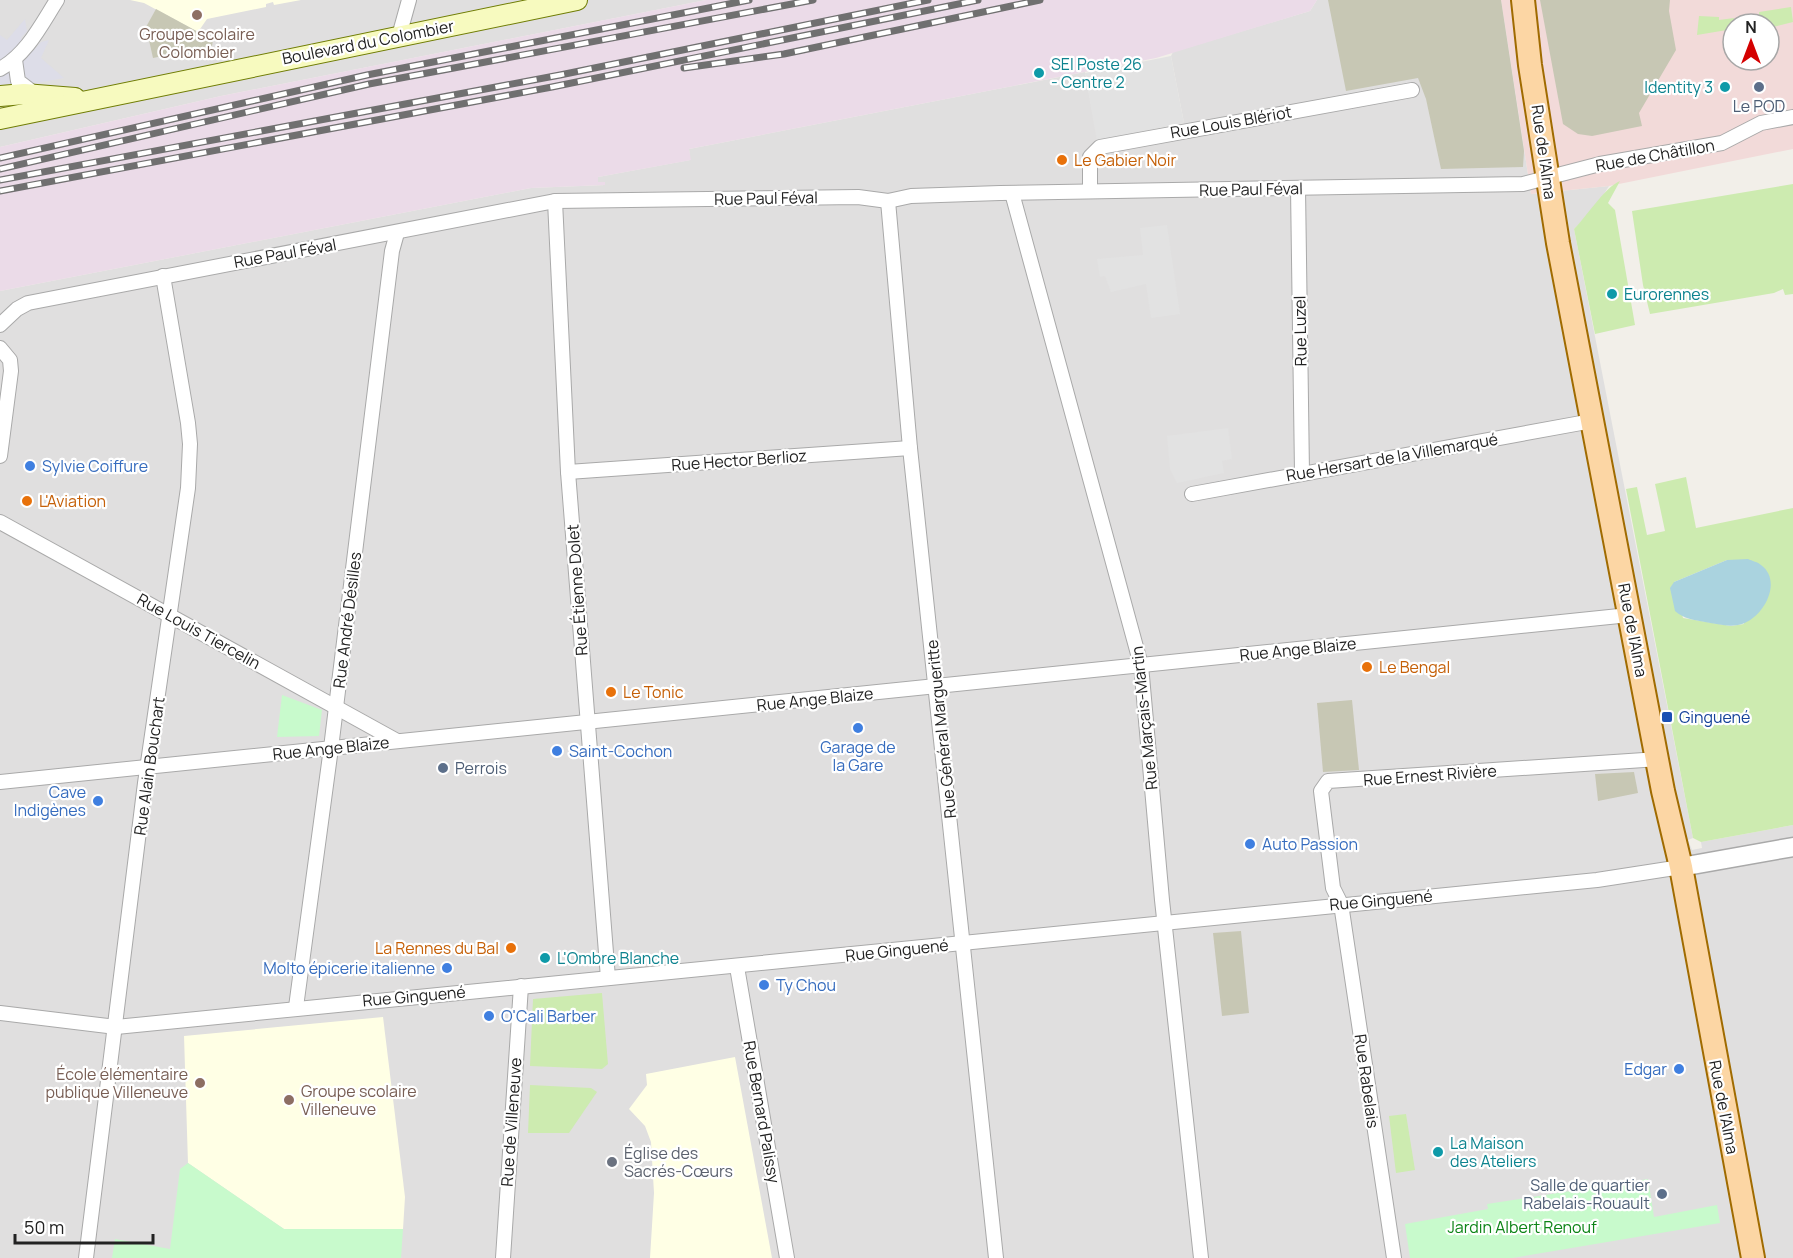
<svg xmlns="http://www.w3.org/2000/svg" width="1793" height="1258" font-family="Manrope,sans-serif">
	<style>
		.residential { fill: #e0dfdf }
		.commercial { fill: #f2dad9; fill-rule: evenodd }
		.industrial { fill: #ebdbe8 }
		.education { fill: #ffffe5 }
		.construction { fill: #c7c7b4 }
		.grass { fill: #cdebb0; fill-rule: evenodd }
		.park { fill: #c8facc }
		.parking { fill: #e2e2e2 }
		.plaza { fill: #dddde8 }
		.water { fill: #aad3df }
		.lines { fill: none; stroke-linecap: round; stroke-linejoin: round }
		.minor-casing { stroke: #a9a9a9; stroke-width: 16 }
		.tertiary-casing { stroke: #a9a9a9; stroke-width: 21 }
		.secondary-casing { stroke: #707d05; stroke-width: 22 }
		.primary-casing { stroke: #a06b00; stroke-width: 26 }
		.minor { stroke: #fff; stroke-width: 14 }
		.tertiary { stroke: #fff; stroke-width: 18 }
		.secondary { stroke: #f7fabf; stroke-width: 20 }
		.primary { stroke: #fcd6a4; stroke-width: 22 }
		.rail-casing { stroke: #707070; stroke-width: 7 }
		.rail { stroke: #fff; stroke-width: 4.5; stroke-dasharray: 14; stroke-linecap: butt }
		.education-dot { fill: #8d6e63; stroke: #fff; stroke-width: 2 }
		.culture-dot { fill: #0f9aa8; stroke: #fff; stroke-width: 2 }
		.service-dot { fill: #5c6f8a; stroke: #fff; stroke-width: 2 }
		.food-dot { fill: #e8710a; stroke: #fff; stroke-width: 2 }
		.shop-dot { fill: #3f7fe0; stroke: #fff; stroke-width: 2 }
		.transit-dot { fill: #1a4fb4; stroke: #fff; stroke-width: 2 }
		.worship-dot { fill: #6b7280; stroke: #fff; stroke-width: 2 }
		.labels { text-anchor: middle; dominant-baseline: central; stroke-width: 4.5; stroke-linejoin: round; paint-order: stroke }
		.education-label { font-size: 16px; fill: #785e54; stroke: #fff }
		.street-label { font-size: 16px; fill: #222; stroke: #fff }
		.culture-label { font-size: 16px; fill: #0d838f; stroke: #fff; text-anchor: start }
		.service-label { font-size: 16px; fill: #4e5e75; stroke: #fff }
		.food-label { font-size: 16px; fill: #c56008; stroke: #fff; text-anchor: start }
		.shop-label { font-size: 16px; fill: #366cbe; stroke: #fff; text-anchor: start }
		.transit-label { font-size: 16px; fill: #164399; stroke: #fff; text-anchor: start }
		.worship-label { font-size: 16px; fill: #5b616d; stroke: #fff; text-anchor: start }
		.park-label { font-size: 16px; fill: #0c8416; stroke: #fff }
	</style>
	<rect width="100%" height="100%" fill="#f2efe9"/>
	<g class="residential">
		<polygon points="0,0 706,0 221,96 0,147"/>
		<polygon points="1317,0 1501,0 1531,194 1609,186 1597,205 1574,229 1693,838 1688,840 1692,850 1702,848 1701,842 1793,825 1793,1258 0,1258 0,291 531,188 605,185 598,182 598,177 690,160 689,149 1085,72 1098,141 1184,123 1171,56 1173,52 1310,11"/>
	</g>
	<path class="commercial" d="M1501,0H1793V149L1609,186L1531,194ZM1733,24H1769V60H1733Z"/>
	<polygon class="industrial" points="706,0 1317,0 1310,11 1156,58 689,149 691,160 598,177 598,182 605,182 605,185 531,188 0,291 0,147 221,96"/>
	<g class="education">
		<polygon points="130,0 301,0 274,5 273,2 266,4 266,7 207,19 198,32 144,3"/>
		<polygon points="383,1017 405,1197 403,1229 284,1229 188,1163 184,1036"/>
		<polygon points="735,1057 772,1258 650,1258 654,1193 651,1142 645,1126 629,1109 647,1085 646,1074"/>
	</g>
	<g class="construction">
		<polygon points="1501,0 1524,151 1523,167 1441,169 1426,99 1418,78 1346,91 1328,0"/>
		<polygon points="1540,0 1670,0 1669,11 1676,50 1639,113 1642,126 1592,136 1578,134 1563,124"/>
		<polygon points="156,9 213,40 212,46 153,58 146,27"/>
		<polygon points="1352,700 1359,770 1323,772 1317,703"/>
		<polygon points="1634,772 1638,793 1598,801 1595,774"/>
		<polygon points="1241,931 1249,1013 1222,1016 1213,933"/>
	</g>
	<g class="grass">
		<polygon points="1791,7 1793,22 1769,28 1769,24 1745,24 1744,18 1759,16 1759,12"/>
		<polygon points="1699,16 1719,17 1719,20 1734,18 1733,29 1697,35"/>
		<path d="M1620,181L1608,203L1615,210L1635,325L1595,334L1574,229C1588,215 1604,188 1620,181Z"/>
		<polygon points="1793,184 1793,294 1785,295 1783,289 1774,293 1650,314 1643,285 1632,211"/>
		<path d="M1686,477L1696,528L1793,508V825L1701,842L1693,838L1626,489L1637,487L1647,535L1665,531L1655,484ZM1727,560L1744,624L1731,626L1683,618L1674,582Z"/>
		<polygon points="602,993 608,1064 602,1069 530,1066 533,999"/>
		<polygon points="530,1085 591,1088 597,1092 569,1133 528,1133"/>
		<polygon points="1406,1114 1415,1170 1396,1173 1389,1116"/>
	</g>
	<g class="park">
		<polygon points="282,695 322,710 319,736 277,737"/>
		<polygon points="188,1163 284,1229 403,1229 401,1258 112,1258 115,1239 170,1249 180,1169"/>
		<polygon points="1648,1179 1654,1217 1717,1205 1720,1223 1512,1258 1410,1258 1405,1224 1488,1209 1487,1204"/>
	</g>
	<g class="parking">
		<polygon points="1171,56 1184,123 1097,141 1085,73"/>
		<polygon points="1167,225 1180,314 1151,318 1146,284 1111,292 1105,276 1100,277 1097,259 1143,255 1140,228"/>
		<polygon points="1228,428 1232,459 1222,461 1224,473 1177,483 1170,469 1167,436"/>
	</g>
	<polygon class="plaza" points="25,19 27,31 21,38 33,51 41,42 49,40 41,58 64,78 0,90 0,35 7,40"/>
	<path class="water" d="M1748,559C1752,561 1758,562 1761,565C1783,581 1764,617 1742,624C1730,628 1718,624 1705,622C1694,620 1684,619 1675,611L1670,588L1674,582L1727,560Z"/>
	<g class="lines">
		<defs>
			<g id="minor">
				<polyline points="399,36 409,0"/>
				<polyline points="15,60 18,81 35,94"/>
				<path d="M0,69C27,54 41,25 57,0"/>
				<polyline points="1298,188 1302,473"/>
				<polyline points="1090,191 1090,157 1100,147 1412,90"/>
				<polyline points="1012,193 1141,665 1162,900 1201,1258"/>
				<polyline points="555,201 568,472 608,978"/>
				<polyline points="888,201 910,448 996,1258"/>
				<polyline points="0,325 17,309 28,303 555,201 858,197 888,201 911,196 1000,193 1523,184 1600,164 1722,143 1761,123 1793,117"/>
				<polyline points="0,348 10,360 11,371 0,456"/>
				<polyline points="568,472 910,448"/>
				<polyline points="1192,494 1592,421"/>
				<polyline points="0,522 397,741"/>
				<polyline points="0,782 1629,615"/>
				<polyline points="737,967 787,1258"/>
				<polyline points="296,1007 331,748 392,251 397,233"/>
				<polyline points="0,1013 116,1027 1597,880 1681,867"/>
				<polyline points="86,1258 145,783 188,488 190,444 188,423 163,276"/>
				<polyline points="503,1258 521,986"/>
				<polyline points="1394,1258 1341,904 1333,888 1321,791 1328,781 1659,759"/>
			</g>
			<polyline id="tertiary" points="1681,867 1793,847"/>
			<g id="secondary">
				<polyline points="0,96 24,94 75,98"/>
				<polyline points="0,119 577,0"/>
			</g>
			<polyline id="primary" points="1523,0 1530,65 1558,243 1663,791 1681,867 1753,1258"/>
		</defs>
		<use href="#minor" class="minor-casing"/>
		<use href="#tertiary" class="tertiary-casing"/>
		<use href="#secondary" class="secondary-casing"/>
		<use href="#primary" class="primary-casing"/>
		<use href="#minor" class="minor"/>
		<use href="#tertiary" class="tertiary"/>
		<use href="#secondary" class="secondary"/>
		<use href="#primary" class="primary"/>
		<defs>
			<g id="rail">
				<polyline points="684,68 784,54 1040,0"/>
				<polyline points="0,158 367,75 749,0"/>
				<polyline points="0,169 369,84 813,0"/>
				<polyline points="0,180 560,75 928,0"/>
				<polyline points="0,191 552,87 978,0"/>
			</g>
		</defs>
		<use href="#rail" class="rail-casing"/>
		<use href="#rail" class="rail"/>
	</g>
	<g class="education-dot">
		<circle cx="197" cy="15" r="6"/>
		<circle cx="200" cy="1083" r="6"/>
		<circle cx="289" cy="1100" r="6"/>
	</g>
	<g class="culture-dot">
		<circle cx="1039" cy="73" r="6"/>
		<circle cx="1725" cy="87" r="6"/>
		<circle cx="1612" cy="294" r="6"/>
		<circle cx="545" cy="958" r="6"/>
		<circle cx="1438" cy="1152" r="6"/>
	</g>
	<g class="service-dot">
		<circle cx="1759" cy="87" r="6"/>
		<circle cx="443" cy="768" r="6"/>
		<circle cx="1662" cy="1194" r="6"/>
	</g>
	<g class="food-dot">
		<circle cx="1062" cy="160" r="6"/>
		<circle cx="27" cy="501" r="6"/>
		<circle cx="1367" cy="667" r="6"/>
		<circle cx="611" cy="692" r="6"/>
		<circle cx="511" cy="948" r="6"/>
	</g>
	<g class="shop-dot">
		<circle cx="30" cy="466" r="6"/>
		<circle cx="858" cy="728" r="6"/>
		<circle cx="557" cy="751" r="6"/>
		<circle cx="98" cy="801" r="6"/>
		<circle cx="1250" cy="844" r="6"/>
		<circle cx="447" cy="968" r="6"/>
		<circle cx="764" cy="985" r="6"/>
		<circle cx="489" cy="1016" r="6"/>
		<circle cx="1679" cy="1069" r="6"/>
	</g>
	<rect class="transit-dot" x="1661" y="711" width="12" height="12" rx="3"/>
	<circle class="worship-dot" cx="612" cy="1162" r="6"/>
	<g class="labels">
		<g class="education-label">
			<text x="197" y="34">Groupe scolaire<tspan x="197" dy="18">Colombier</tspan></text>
			<text x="188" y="1074" text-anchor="end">École élémentaire<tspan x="188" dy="18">publique Villeneuve</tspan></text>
			<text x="301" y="1091" text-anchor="start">Groupe scolaire<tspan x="301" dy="18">Villeneuve</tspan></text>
		</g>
		<g class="street-label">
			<text transform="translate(368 42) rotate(-11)">Boulevard du Colombier</text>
			<text transform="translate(1231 122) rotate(-10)">Rue Louis Blériot</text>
			<text transform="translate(1544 152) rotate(82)">Rue de l'Alma</text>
			<text transform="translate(1655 155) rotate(-10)">Rue de Châtillon</text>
			<text transform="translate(1251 189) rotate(-1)">Rue Paul Féval</text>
			<text transform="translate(766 198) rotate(-1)">Rue Paul Féval</text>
			<text transform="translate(285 253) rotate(-10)">Rue Paul Féval</text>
			<text transform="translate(1300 331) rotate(-91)">Rue Luzel</text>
			<text transform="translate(1392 457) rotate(-10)">Rue Hersart de la Villemarqué</text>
			<text transform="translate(739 460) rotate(-4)">Rue Hector Berlioz</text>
			<text transform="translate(577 590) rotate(-94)">Rue Étienne Dolet</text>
			<text transform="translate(347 620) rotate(-83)">Rue André Désilles</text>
			<text transform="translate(1633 630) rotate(79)">Rue de l'Alma</text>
			<text transform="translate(199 631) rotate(29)">Rue Louis Tiercelin</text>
			<text transform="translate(1298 649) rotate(-6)">Rue Ange Blaize</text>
			<text transform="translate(815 699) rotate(-6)">Rue Ange Blaize</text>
			<text transform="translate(1144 718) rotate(-96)">Rue Marçais-Martin</text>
			<text transform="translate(941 729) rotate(-96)">Rue Général Margueritte</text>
			<text transform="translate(331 748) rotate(-6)">Rue Ange Blaize</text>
			<text transform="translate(149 766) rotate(-82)">Rue Alain Bouchart</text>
			<text transform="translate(1430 775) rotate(-4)">Rue Ernest Rivière</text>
			<text transform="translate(1381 900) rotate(-5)">Rue Ginguené</text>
			<text transform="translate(897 950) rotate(-6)">Rue Ginguené</text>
			<text transform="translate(414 996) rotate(-5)">Rue Ginguené</text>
			<text transform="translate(1367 1081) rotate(82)">Rue Rabelais</text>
			<text transform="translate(1724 1107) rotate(79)">Rue de l'Alma</text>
			<text transform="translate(762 1112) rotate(80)">Rue Bernard Palissy</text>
			<text transform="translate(511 1122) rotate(-86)">Rue de Villeneuve</text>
		</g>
		<g class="culture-label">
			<text x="1051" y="64">SEI Poste 26<tspan x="1051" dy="18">- Centre 2</tspan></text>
			<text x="1713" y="87" text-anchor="end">Identity 3</text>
			<text x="1624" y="294">Eurorennes</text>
			<text x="557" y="958">L'Ombre Blanche</text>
			<text x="1450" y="1143">La Maison<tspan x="1450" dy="18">des Ateliers</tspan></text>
		</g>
		<g class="service-label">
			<text x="1759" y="106">Le POD</text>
			<text x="455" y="768" text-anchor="start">Perrois</text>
			<text x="1650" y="1185" text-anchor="end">Salle de quartier<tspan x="1650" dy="18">Rabelais-Rouault</tspan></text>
		</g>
		<g class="food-label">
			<text x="1074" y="160">Le Gabier Noir</text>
			<text x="39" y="501">L'Aviation</text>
			<text x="1379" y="667">Le Bengal</text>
			<text x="623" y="692">Le Tonic</text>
			<text x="499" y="948" text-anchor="end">La Rennes du Bal</text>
		</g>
		<g class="shop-label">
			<text x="42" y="466">Sylvie Coiffure</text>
			<text x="858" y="747" text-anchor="middle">Garage de<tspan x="858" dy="18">la Gare</tspan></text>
			<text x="569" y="751">Saint-Cochon</text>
			<text x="86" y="792" text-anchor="end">Cave<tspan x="86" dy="18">Indigènes</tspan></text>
			<text x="1262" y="844">Auto Passion</text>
			<text x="435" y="968" text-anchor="end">Molto épicerie italienne</text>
			<text x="776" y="985">Ty Chou</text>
			<text x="501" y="1016">O'Cali Barber</text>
			<text x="1667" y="1069" text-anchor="end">Edgar</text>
		</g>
		<g class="transit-label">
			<text x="1679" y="717">Ginguené</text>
		</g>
		<g class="worship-label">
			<text x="624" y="1153">Église des<tspan x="624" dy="18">Sacrés-Cœurs</tspan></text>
		</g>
		<g class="park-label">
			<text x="1522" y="1227">Jardin Albert Renouf</text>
		</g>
	</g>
	<g transform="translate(1751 42)"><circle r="28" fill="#ffffff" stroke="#a7a7a7" stroke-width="1.5"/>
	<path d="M0-4.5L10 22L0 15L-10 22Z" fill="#d40000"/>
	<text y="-9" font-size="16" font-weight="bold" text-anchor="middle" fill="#222222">N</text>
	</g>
	<path d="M15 1234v9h138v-9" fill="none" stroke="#222222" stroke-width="3"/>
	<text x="24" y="1234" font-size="18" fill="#222222" stroke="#ffffff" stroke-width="4.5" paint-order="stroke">50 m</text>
</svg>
